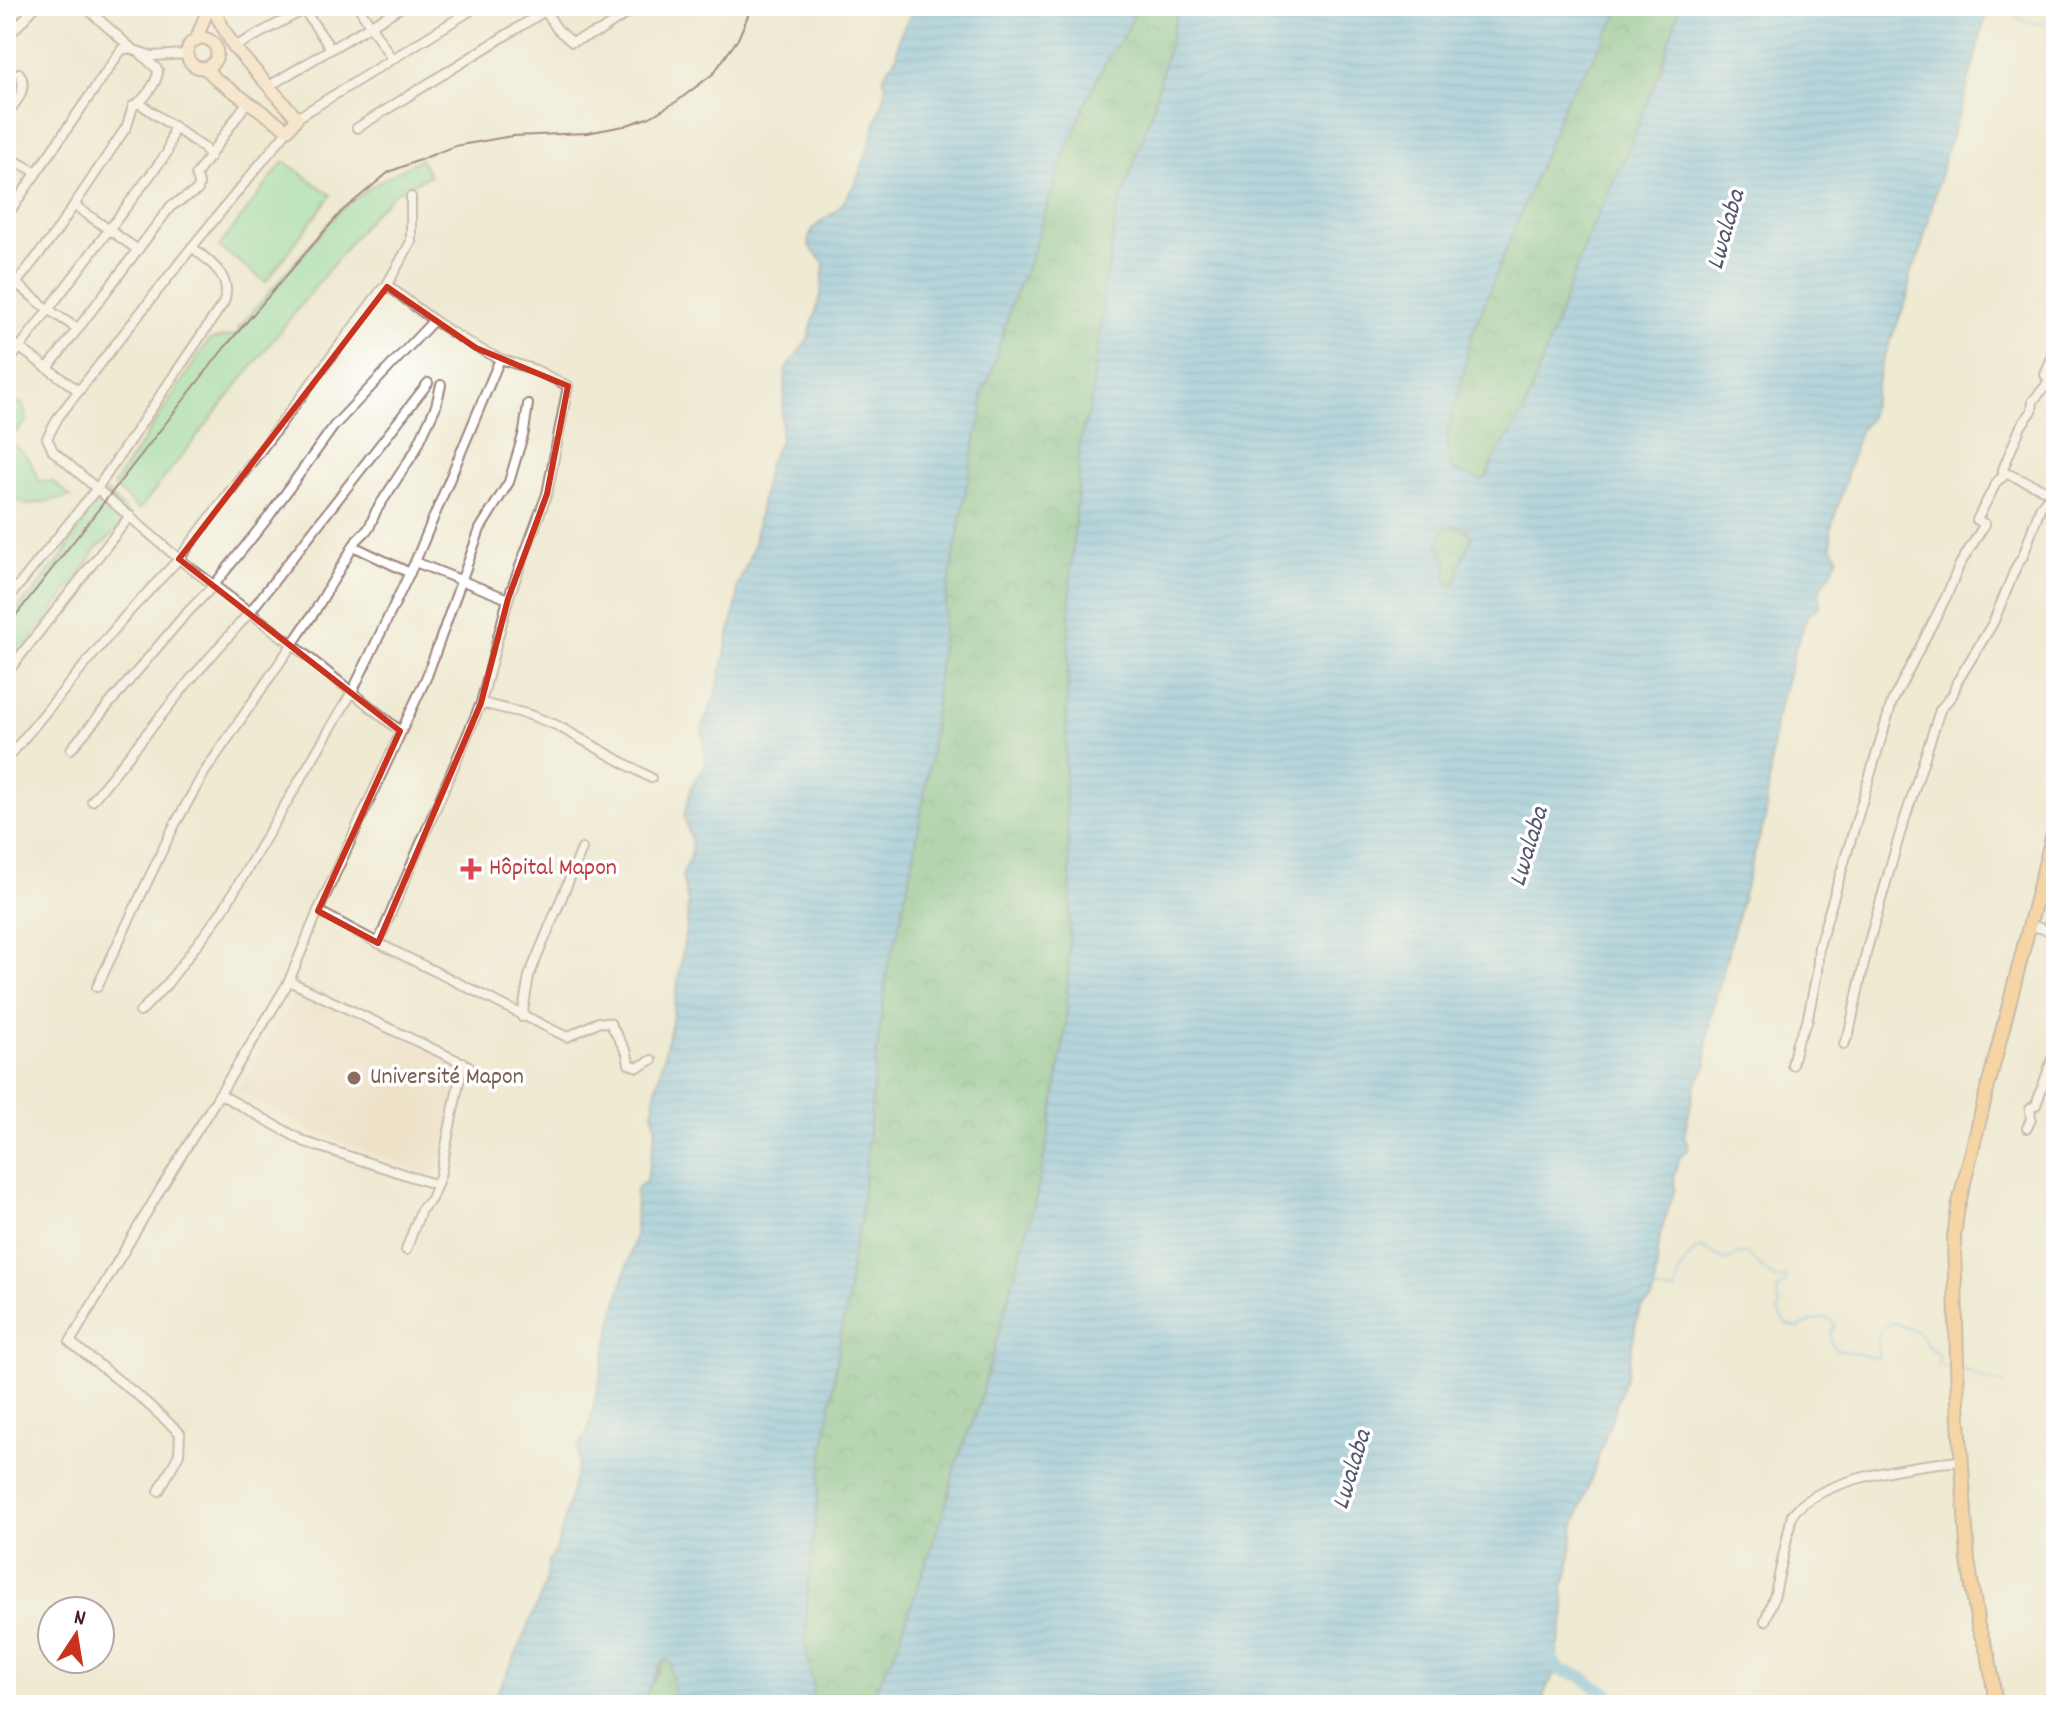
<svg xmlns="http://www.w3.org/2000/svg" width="2062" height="1711" font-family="Dekko,sans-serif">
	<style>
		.built { fill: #ebd8ba }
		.green { fill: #87dea2; stroke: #687e66; stroke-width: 2 }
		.forest { fill: url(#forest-crowns); stroke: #5c6e5a; stroke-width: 2 }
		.water { fill: url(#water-rules); stroke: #5c6e89; stroke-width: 2; fill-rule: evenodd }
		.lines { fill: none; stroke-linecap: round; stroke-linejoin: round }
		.stream { stroke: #6dbce7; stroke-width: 2 }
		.river { stroke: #6dbce7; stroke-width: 12 }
		.street-casing { stroke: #9c847e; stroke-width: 12 }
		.secondary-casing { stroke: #9c847e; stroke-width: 15 }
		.primary-casing { stroke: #9c847e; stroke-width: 16 }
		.street { stroke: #fff; stroke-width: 8 }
		.secondary { stroke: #ffe4c6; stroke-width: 11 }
		.primary { stroke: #febc70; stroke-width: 12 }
		.rail { stroke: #4a1f2b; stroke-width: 2 }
		.marked { fill: none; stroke: #c8321e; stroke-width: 6; stroke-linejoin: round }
		.health-dot { fill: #e0444e; stroke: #fff; stroke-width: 3 }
		.education-dot { fill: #8d6e63; stroke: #fff; stroke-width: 3 }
		.labels { text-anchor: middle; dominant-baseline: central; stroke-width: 7; stroke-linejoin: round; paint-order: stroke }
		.health-label { font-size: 24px; fill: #be3a42; stroke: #fff; text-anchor: start }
		.education-label { font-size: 24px; fill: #785e54; stroke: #fff; text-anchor: start }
		.water-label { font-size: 26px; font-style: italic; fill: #56566d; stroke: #fff }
	</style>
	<defs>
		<pattern id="forest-crowns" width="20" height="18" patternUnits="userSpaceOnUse" patternTransform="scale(2)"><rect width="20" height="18" fill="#6dbd88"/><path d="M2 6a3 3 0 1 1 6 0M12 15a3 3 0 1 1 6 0" fill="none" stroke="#5c996f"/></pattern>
		<pattern id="water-rules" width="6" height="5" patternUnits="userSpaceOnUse" patternTransform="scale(2)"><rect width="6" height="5" fill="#6dbce7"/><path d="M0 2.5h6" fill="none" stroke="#5c98bb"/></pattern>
	</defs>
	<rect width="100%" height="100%" fill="#fff"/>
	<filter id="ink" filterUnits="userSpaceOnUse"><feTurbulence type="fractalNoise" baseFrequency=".0125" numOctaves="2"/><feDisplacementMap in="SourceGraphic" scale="16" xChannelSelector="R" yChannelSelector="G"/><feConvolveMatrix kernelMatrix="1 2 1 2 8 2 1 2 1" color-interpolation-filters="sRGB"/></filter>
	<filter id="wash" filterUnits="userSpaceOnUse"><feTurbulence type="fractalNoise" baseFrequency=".006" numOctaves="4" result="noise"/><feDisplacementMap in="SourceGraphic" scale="32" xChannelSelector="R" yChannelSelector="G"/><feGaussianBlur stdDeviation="1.8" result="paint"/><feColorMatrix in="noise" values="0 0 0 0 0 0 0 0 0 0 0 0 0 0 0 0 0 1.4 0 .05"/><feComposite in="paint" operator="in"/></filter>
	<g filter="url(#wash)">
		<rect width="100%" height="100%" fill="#efead1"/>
		<polygon class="built" points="300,986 466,1065 435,1177 307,1129 238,1091"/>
		<g class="green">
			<polygon points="420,159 430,175 396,192 372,215 139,510 113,486 209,340 240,334 238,329 339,211 372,186"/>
			<polygon points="284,161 331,195 266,282 219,247"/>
			<polygon points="6,395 23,405 27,420 9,440 30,460 39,481 52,481 71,497 27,505 6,493"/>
			<polygon points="107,492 130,516 104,543 98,546 82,572 6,674 6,619 36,590 49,571 59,562 88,513"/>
		</g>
		<g class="forest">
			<polygon points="1138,6 1179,6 1154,104 1116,216 1109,266 1102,290 1103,311 1090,409 1083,427 1071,569 1065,783 1071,893 1066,1024 1052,1117 1036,1197 978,1408 954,1469 948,1498 931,1549 895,1652 867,1705 812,1705 813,1685 806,1648 806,1609 821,1468 841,1333 848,1302 850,1263 860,1222 876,1058 888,964 897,936 914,855 930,758 946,599 975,440 982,417 982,391 990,377 1014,295 1027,267 1065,153 1082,109 1111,52 1124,35"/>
			<path d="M1623,6H1680L1661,69L1630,145L1586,241L1525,409C1515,428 1505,445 1493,462C1488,468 1489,474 1485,480L1473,479L1453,470C1439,437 1456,406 1464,374C1466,364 1466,353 1469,342L1568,95Z"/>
			<polygon points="1452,526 1467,529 1472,536 1460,565 1456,583 1449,588 1446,583 1446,559 1438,545 1445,527"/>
			<polygon points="665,1659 669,1659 671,1665 675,1705 641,1705"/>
		</g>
		<g class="water">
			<path d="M915,6H1138L1124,36L1111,52L1092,88L1065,153L1027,267L1014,295L990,377L982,391V417L975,440L946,599L930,758L914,855L897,936L888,964L876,1058L860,1222L850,1263L848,1302L841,1333L821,1468L806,1609V1648L813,1685L812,1705H675L671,1665L667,1659L660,1664L641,1705H491L520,1646L545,1585L549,1560L557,1548L578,1466L579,1446L588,1431L616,1307L635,1236L636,1189L646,1181L654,1142L656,1128L653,1114L656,1089L672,1021L687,922L688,903L682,876L691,855L692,844L684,816L692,785L706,763L702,728L715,697L737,601V587L753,548L768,465L780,440L786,369L808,339L821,294L824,263C818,254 806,249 809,238C813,221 834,216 843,203C866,170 871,133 884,97L886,85L883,77L896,57L900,35Z"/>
			<path d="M1179,6H1623L1594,57L1568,95L1469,342C1466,353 1466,364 1464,374C1456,406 1439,437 1453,470L1480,480L1488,477C1492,454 1514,431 1525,409L1586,241L1630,145L1661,69L1680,6H1995L1985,19L1964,99L1946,152L1919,257L1910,274L1909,293L1882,363L1869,419L1860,430L1831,529L1832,548L1838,556L1832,571L1820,588V607L1809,613L1795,649L1775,722L1765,820L1753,858L1710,1020L1706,1049L1707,1066L1695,1085L1684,1136L1689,1148L1680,1156L1674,1176L1675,1189L1660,1235L1653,1299L1642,1307L1637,1318L1627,1374L1574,1528L1569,1572L1563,1588L1565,1612L1557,1654L1559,1669L1547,1687L1540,1705H867L895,1652L931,1549L948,1498L954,1469L978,1408L1036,1197L1052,1117L1066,1025L1069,961L1071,892L1065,783L1071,569L1079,481V445L1090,409L1103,311L1102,290L1109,266L1116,216L1154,104ZM1452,526L1467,529L1472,537L1460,565L1456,583L1449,588L1446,583L1447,562L1438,545L1444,529Z"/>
		</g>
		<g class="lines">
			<g class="stream">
				<polyline points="2004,6 2023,21 2043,24 2046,21 2050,28 2056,30"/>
				<path d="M1653,1290L1674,1292L1677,1288C1676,1274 1689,1254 1700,1247L1727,1261L1739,1254H1747L1775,1279L1787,1278L1785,1284L1778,1289L1777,1301L1780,1304L1778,1311L1786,1325L1798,1328L1812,1321L1828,1318L1835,1324L1831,1333V1344L1836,1349L1879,1358C1876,1344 1875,1328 1893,1323L1917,1331L1927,1345L1940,1357L1937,1365L1951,1367"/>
				<polyline points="1963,1369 1984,1379 2006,1385"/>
			</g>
			<polyline class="river" points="1551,1656 1559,1670 1581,1676 1591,1684 1607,1692 1603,1705"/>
		</g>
	</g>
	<g filter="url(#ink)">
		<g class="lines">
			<defs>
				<g id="street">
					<polyline points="84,6 131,48"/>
					<polyline points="358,6 392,59"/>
					<polyline points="302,7 331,49"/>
					<polyline points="543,7 557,29 572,42 600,31 638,6"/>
					<polyline points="216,17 226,6"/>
					<polyline points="6,33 14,30 36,6"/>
					<polyline points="234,47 311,6"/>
					<polyline points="269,86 403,6"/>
					<polyline points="139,103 204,148 210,157"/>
					<path d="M6,114C17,102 29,88 19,73"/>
					<polyline points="297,118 478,6"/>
					<polyline points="357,128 553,6"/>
					<polyline points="6,156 36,172"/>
					<polyline points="74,205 138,250"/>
					<polyline points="6,217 122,49 131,49 152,56 187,54"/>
					<polyline points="192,247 59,416 47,438 53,451 179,559 292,644 352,692 415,562 508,599 481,703 378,943 318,911 427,676 480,529 509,482 524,432 528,404"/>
					<polyline points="6,275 49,310 78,329"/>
					<polyline points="385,288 411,242 411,197"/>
					<path d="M6,296L54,235L127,126L133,106C144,101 158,82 158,70L139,52"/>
					<polyline points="6,338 79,391"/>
					<polyline points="2056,347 2045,375 2049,382 2056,382"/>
					<polyline points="8,363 167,153 174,126"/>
					<polyline points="48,368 171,206 198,190 199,183 196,175 248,101"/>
					<polyline points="2003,472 2055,494"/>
					<polyline points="353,546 410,573"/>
					<polyline points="415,562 500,359 536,370 568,386 547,494 508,599"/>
					<path d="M6,601L98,487L224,302C233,276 210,262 192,247L288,130"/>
					<polyline points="6,674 130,516"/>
					<polyline points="481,703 527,714 556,725 651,778"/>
					<polyline points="71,749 183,617 214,585 267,519 334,426 433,321"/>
					<path d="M6,760L127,614L179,559L382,289L390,287C425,315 459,340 500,359"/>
					<polyline points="92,801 190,680 250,612 428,383"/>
					<polyline points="2028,925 2056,932"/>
					<polyline points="378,943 567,1037 598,1022 610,1023 627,1053 629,1064 638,1067 652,1060"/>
					<polyline points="289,981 469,1066"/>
					<polyline points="97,987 173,828 204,773 315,611 357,540 369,528 376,511 415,451 436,406 441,385"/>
					<polyline points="140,1012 167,984 223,910 352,692 400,731"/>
					<polyline points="522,1017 529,976 582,849"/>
					<polyline points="1844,1044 1849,1033 1867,949 1899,837 1940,710 1953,694 1957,682 1993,623 2016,567 2023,556 2040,508 2048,498 2055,494"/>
					<polyline points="1792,1065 1797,1042 1807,1022 1817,973 1819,946 1892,702 1946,597 1960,564 1985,524 1977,520 1997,481 2003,477 2003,469 2021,426 2032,411 2033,401 2049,382"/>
					<polyline points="220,1094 305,1142 437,1185"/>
					<polyline points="2027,1128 2031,1119 2030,1109 2036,1105 2056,1048"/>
					<polyline points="406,1250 421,1210 431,1199 440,1176 463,1062"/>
					<polyline points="159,1491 179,1454 180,1433 141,1398 70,1342 163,1185 272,1010 289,981 318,911"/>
					<path d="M1765,1621L1775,1594L1792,1515C1818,1478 1919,1464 1962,1461"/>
				</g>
				<g id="secondary">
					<circle cx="202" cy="53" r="15"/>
					<polyline points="196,40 209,6"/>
					<polyline points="205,68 217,80 288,130 297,118 234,47 211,6"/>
				</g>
				<polyline id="primary" points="1996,1705 1989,1658 1978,1626 1968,1560 1958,1404 1954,1237 1958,1207 1986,1094 2056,822"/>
			</defs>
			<use href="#street" class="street-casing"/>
			<use href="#secondary" class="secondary-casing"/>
			<use href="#primary" class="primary-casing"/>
			<use href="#street" class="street"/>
			<use href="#secondary" class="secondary"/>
			<use href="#primary" class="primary"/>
			<polyline class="rail" points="6,628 225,347 341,212 389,172 455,146 512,136 587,133 624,126 650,117 676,102 713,74 738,39 752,6"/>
		</g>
	</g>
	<path d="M0 0H2062V1711H0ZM387,287L476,348L568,386L547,494L508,599L481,703L378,943L318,911L400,731L179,559Z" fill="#efead1" fill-opacity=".55" fill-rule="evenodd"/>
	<path class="marked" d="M387,287L476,348L568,386L547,494L508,599L481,703L378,943L318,911L400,731L179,559Z"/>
	<path class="health-dot" d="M467 857h8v8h8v8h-8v8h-8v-8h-8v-8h8z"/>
	<circle class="education-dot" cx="354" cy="1078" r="8"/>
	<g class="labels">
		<g class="health-label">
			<text x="489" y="869">Hôpital Mapon</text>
		</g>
		<g class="education-label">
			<text x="370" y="1078">Université Mapon</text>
		</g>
		<g class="water-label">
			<text transform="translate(1727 230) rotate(-74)">Lwalaba</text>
			<text transform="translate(1530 847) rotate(-73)">Lwalaba</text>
			<text transform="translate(1353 1470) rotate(-73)">Lwalaba</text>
		</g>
	</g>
	<rect width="2062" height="1711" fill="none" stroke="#fff" stroke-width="32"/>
	<g transform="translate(76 1635) rotate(12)"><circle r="38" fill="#ffffff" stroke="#b7a5aa" stroke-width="2"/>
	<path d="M0-6L14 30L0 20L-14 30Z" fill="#c8321e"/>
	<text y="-12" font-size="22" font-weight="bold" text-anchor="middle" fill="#4a1f2b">N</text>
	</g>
</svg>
